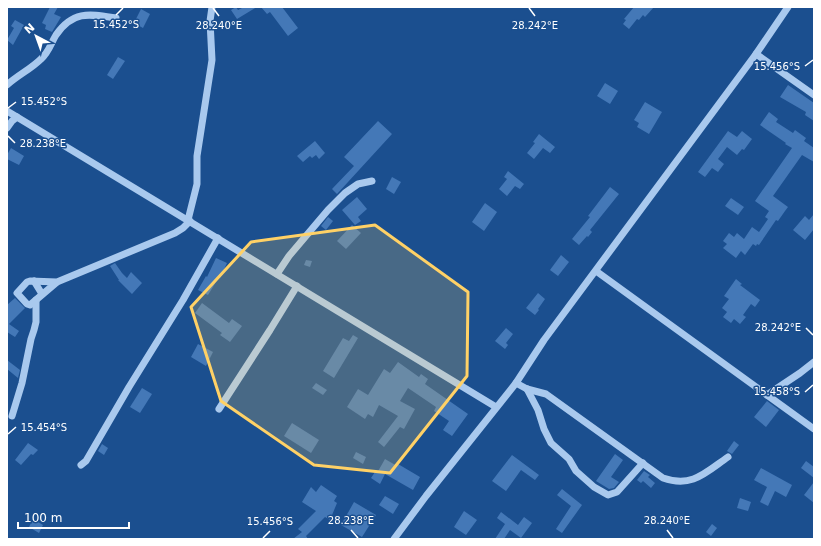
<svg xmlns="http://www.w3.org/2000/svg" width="821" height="546" font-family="'DejaVu Sans',sans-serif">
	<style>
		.building { fill: #4478b7 }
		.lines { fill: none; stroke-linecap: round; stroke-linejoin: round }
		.minor { stroke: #a9c9ee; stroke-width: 7 }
		.marked { fill: #ffd166; fill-opacity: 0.2; stroke: #ffd166; stroke-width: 3; stroke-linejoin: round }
		.ticks { fill: none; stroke: #fff; stroke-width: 1.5 }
		.ticks-label { font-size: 10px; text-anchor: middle; fill: #fff; stroke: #1b4f8f; stroke-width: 3; stroke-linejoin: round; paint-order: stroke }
	</style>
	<rect width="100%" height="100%" fill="#1b4f8f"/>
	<g class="building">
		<polygon points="50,7 58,7 54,14 61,17 52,32 45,29 46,25 42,23"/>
		<polygon points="236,7 238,10 244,7 257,7 237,19 231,10"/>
		<polygon points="261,7 282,7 298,28 288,36 270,12 267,14"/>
		<polygon points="634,7 654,7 645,17 643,15 639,20 637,19 629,29 623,24 626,20 624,19"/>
		<polygon points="141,9 150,14 143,28 134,23"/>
		<polygon points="15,20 24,25 13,45 7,40 14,28 11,26"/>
		<polygon points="118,57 125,61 113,79 107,75"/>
		<polygon points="605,83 618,91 610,104 597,96"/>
		<polygon points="788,85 814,103 814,121 805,115 806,112 780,97"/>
		<polygon points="645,102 662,112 649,134 637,127 639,123 634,120"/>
		<polygon points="769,112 778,119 776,122 793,133 795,130 806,138 804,141 814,148 814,162 802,155 773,196 788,207 785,211 778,221 776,220 759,245 757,244 756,246 753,244 745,255 741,251 736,258 723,248 727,244 723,241 729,233 734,237 737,233 744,239 752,227 759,232 768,219 765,217 769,211 755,201 792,148 785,144 786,143 760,125"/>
		<polygon points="378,121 392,134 337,194 332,189 354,166 344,157"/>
		<polygon points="728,131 737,137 742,131 752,139 744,150 742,149 737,155 727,147 718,159 724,164 718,172 712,168 705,177 698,172"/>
		<polygon points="539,134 555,147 550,153 543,148 534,159 527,153 535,143 533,142"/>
		<polygon points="315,141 325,153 319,159 316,155 312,158 310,156 303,162 297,156"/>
		<polygon points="11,148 24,156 19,165 7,159 7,155"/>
		<polygon points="508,171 524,184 520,189 515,186 507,196 499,189 507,179 504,177"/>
		<polygon points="392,177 401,182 394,194 386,189"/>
		<polygon points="610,187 619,194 590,230 592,232 588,237 587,236 579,245 572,239 590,217 588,216"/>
		<polygon points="357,197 367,209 358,217 361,221 355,225 342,210"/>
		<polygon points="731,198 744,207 738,215 725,206"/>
		<polygon points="485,203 497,212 484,231 472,222"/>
		<polygon points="814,214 814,229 805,240 793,230 805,216 809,220"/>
		<polygon points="328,217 333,221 326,230 321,226"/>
		<polygon points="352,225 361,233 346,249 337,241"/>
		<polygon points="561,255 569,262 558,276 550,270"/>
		<polygon points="216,258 227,263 220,278 219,277 208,295 198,290 206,276 207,277"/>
		<polygon points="306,260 312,261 310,267 304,265"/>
		<polygon points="115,263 122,273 127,278 131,272 142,283 132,294 118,280 119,280 110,266"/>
		<polygon points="736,279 742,284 740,285 760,300 755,307 751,304 743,315 746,317 740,324 734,319 731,323 723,317 727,312 722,308 729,299 724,296"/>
		<polygon points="538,293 545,299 538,309 539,310 535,315 526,308"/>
		<polygon points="15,298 25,308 9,324 19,331 15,337 7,332 7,305"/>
		<polygon points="202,303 229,323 232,319 242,326 230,342 220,335 222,333 195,313"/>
		<polygon points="506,328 513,334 506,343 508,345 505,349 495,341"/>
		<polygon points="353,335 358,338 334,378 323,371 343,338 349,341"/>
		<polygon points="198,344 213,352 206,366 191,357"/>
		<polygon points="7,360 20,370 18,378 7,369"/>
		<polygon points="398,362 419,377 421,374 428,379 425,384 468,414 452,436 443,430 449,421 434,411 436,407 408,388 400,401 415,409 404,429 400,427 384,447 378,442 398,416 379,405 373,417 368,414 365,419 347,407 358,389 368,395 384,369 390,373"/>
		<polygon points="316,383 327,390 323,395 312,388"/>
		<polygon points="142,388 152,394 140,413 130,407"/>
		<polygon points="767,401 779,410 766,427 754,417"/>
		<polygon points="292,423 319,440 311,453 284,436"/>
		<polygon points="734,441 739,445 732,454 727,451"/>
		<polygon points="28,443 38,450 33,455 31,454 21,465 15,460"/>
		<polygon points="102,444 108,448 104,455 98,451"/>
		<polygon points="356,452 366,457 363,464 353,458"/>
		<polygon points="615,454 623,460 611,477 619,482 614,488 609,489 596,481"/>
		<polygon points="512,455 539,475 535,480 521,470 506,491 492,481"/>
		<polygon points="385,459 397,466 398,464 420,477 413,490 385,474 380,484 371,478 375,472 377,473"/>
		<polygon points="806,461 814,467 814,478 801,468"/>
		<polygon points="761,468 792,485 786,497 775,491 768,506 760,502 767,487 754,480"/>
		<polygon points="644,471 650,475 648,477 655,483 651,488 643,481 641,483 637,480"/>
		<polygon points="814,482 814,503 804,495"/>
		<polygon points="321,485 337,496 334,501 337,503 330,520 325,517 306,536 308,539 293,539 302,532 298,529 316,511 302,502 311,487 316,492"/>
		<polygon points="562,489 582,505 562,533 556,529 571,506 557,495"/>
		<polygon points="385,496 399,504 393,514 379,505"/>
		<polygon points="740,498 751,502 748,511 737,508"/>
		<polygon points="354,502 376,515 362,537 341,525"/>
		<polygon points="464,511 477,520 466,535 454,527"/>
		<polygon points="501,512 518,525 524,517 532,523 521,538 510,530 504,539 495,539 505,524 497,518"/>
		<polygon points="33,519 43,525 39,533 29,527"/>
		<polygon points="712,524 717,528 711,536 706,532"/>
	</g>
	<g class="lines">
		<g class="minor">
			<polyline points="756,54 814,95"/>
			<path d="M7,85C18,75 31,69 41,59C49,52 51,43 56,35C73,10 90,14 116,18"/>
			<polyline points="7,111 496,407"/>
			<polyline points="7,128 12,121 17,117"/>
			<polyline points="188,220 197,184 197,156 212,60 210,21 212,7"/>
			<polyline points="596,271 814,429"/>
			<polyline points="277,274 289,256 328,210 345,193 358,184 372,181"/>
			<polyline points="34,281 42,294"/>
			<polyline points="57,282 30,281 27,282 17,293 27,304 30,305 57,282 175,233 183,228 190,221"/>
			<path d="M516,383L527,389L546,394L663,478C692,488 705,473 728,457"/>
			<polyline points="527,389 538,410 544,429 551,443 569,459 576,471 594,487 608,495 617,492 643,463"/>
			<polyline points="767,395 800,373 814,362"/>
			<polyline points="219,409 270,330 297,286"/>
			<polyline points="12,416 22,383 31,339 34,330 36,322 36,300"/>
			<polyline points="81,465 86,461 129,387 183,300 218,238"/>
			<polyline points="394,539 426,496 516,383 544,340 756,54 788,7"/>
		</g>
	</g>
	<path class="marked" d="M375,225L468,292L467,376L390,473L314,465L221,401L191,307L251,242Z"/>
	<path class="ticks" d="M213,8L219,16M529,8L535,16M116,15L123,8M805,66L813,60M8,108L16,102M8,136L15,143M806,328L813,335M805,392L813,385M8,434L16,427M351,530L358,538M667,530L673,538M263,538L270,531"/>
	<g class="ticks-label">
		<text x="116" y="28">15.452°S</text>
		<text x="219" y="29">28.240°E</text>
		<text x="535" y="29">28.242°E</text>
		<text x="777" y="70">15.456°S</text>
		<text x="44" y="105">15.452°S</text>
		<text x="43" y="147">28.238°E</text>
		<text x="778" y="331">28.242°E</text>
		<text x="777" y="395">15.458°S</text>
		<text x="44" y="431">15.454°S</text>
		<text x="351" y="524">28.238°E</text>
		<text x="667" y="524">28.240°E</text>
		<text x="270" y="525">15.456°S</text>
	</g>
	<rect width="821" height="546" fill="none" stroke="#ffffff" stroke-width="16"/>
	<g transform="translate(36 36) rotate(319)" stroke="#1b4f8f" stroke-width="3" paint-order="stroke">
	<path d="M0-3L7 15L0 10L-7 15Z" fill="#ffffff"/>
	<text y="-6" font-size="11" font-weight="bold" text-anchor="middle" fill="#ffffff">N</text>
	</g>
	<path d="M18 522v6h111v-6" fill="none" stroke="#ffffff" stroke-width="2"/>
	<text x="24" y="522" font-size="12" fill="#ffffff" stroke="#1b4f8f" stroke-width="3" paint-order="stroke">100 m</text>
</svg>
